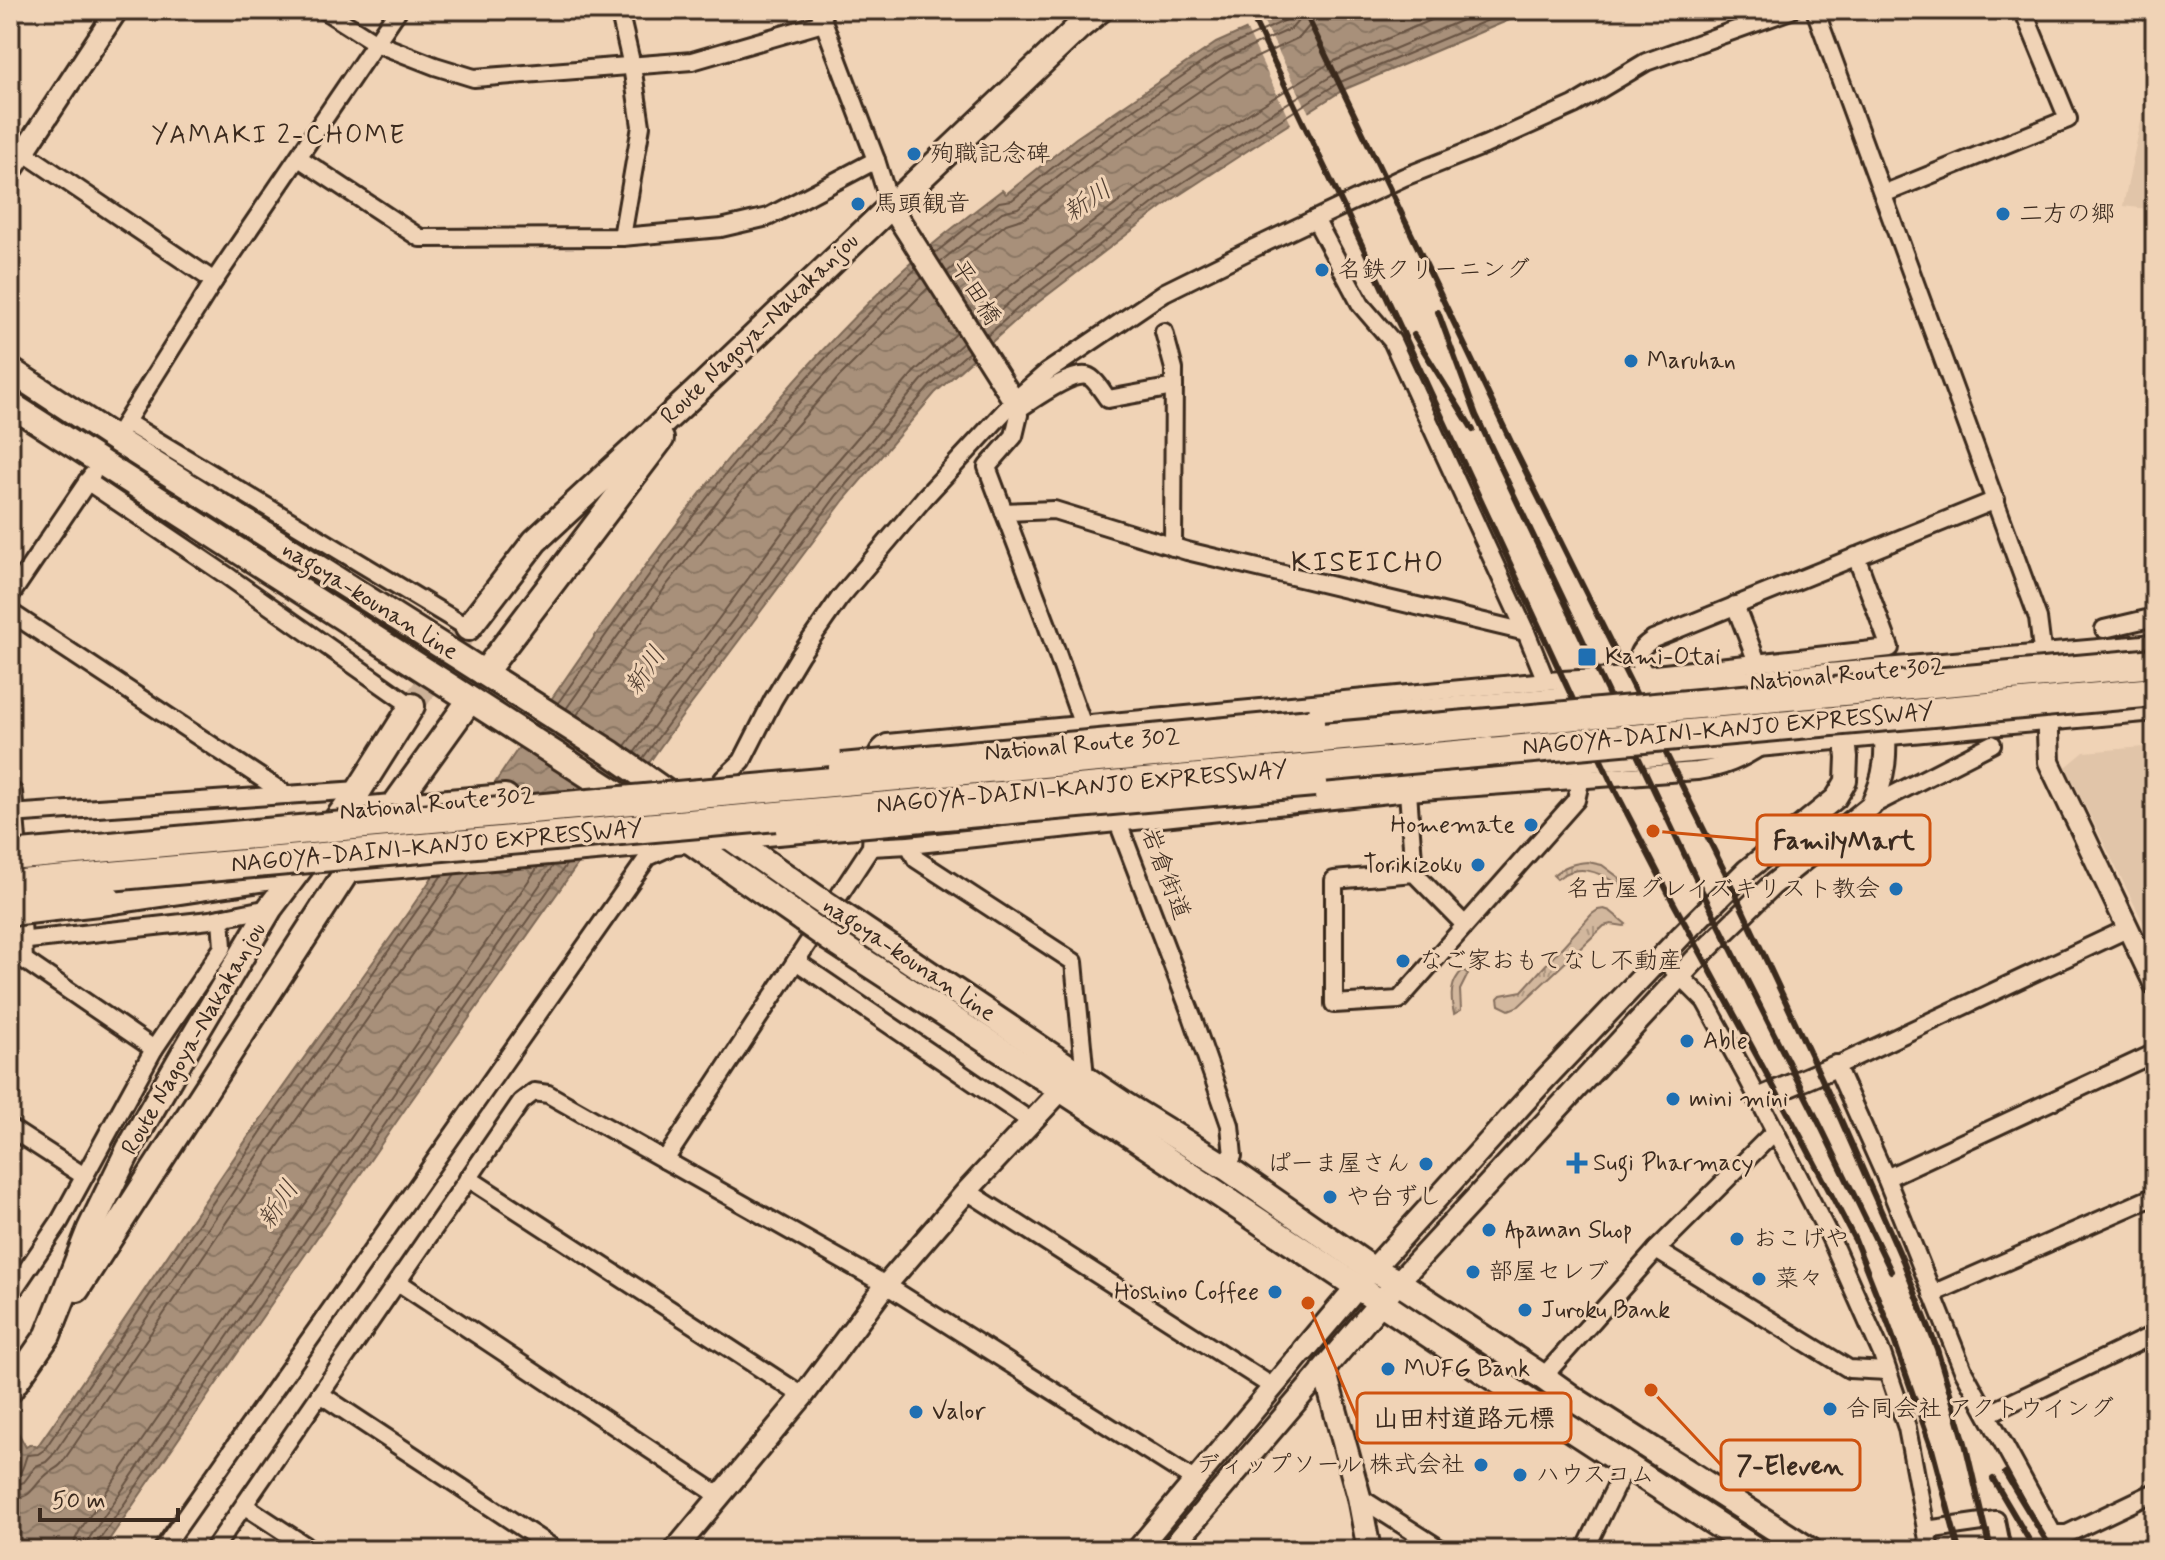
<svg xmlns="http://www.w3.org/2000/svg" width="2165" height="1560" font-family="Mynerve,'Klee One',sans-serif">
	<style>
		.built { fill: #e1c5a9 }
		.grass { fill: url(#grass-tufts); stroke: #86705e; stroke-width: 2 }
		.water { fill: url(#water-waves); stroke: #7c6755; stroke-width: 2 }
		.pier { fill: #f0d3b6 }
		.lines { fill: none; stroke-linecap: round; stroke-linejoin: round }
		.shore { stroke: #675343; stroke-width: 2 }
		.primary-tunnel { stroke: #ccb198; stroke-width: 24; stroke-dasharray: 24 12; stroke-linecap: butt }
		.minor-casing { stroke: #3b2a1e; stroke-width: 22 }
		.tertiary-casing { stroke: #3b2a1e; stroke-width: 26 }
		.secondary-casing { stroke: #3b2a1e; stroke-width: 28 }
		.primary-casing { stroke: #3b2a1e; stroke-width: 30 }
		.trunk-casing { stroke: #3b2a1e; stroke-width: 32 }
		.motorway-casing { stroke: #3b2a1e; stroke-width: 34 }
		.minor { stroke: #f0d3b6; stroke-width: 16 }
		.tertiary { stroke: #f0d3b6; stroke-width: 20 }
		.secondary { stroke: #f0d3b6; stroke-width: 22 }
		.primary { stroke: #f0d3b6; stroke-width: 24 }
		.trunk { stroke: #f0d3b6; stroke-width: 26 }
		.motorway { stroke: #f0d3b6; stroke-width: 28 }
		.rail { stroke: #3b2a1e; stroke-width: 6 }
		.primary-bridge-casing { stroke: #3b2a1e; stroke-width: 30; stroke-linecap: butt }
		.trunk-bridge-casing { stroke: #3b2a1e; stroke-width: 32; stroke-linecap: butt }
		.motorway-bridge-casing { stroke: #3b2a1e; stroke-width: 34; stroke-linecap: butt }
		.primary-bridge { stroke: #f0d3b6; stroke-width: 24 }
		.trunk-bridge { stroke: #f0d3b6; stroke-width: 26 }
		.motorway-bridge { stroke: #f0d3b6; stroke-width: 28 }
		.poi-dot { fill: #1f6fb2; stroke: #f0d3b6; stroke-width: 3 }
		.labels { text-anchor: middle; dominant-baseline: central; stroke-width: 6; stroke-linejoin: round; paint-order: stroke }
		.poi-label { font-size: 24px; fill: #3b2a1e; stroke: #f0d3b6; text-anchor: start }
		.street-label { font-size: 24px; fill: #3b2a1e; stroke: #f0d3b6 }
		.neighbourhood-label { font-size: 26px; letter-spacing: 2px; fill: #3b2a1e; stroke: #f0d3b6 }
		.water-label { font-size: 26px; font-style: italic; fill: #513e30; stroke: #f0d3b6 }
		.quarter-label { font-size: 28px; letter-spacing: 2px; fill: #3b2a1e; stroke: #f0d3b6 }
		.leader { fill: none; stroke: #ce520f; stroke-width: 3 }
		.callout-dot { fill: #ce520f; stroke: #f0d3b6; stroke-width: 3 }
		.callout { fill: #f0d3b6; stroke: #ce520f; stroke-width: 3 }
		.callout-label { font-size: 26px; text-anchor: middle; font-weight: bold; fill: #3b2a1e }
	</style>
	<defs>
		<pattern id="grass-tufts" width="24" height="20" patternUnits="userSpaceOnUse" patternTransform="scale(2)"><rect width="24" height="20" fill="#d2b79d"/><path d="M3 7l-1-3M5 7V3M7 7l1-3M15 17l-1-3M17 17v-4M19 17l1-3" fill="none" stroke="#ac957f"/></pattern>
		<pattern id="water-waves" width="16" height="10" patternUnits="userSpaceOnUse" patternTransform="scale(2)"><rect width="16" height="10" fill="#a8907a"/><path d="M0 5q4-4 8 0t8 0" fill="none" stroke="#8a7663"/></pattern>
	</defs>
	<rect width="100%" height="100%" fill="#f0d3b6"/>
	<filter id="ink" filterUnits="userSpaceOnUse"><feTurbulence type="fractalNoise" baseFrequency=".0125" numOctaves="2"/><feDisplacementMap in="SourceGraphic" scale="16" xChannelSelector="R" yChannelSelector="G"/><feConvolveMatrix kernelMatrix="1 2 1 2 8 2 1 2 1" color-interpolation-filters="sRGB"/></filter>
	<g filter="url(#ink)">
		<g class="built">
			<polygon points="2155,56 2155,210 2123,206"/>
			<polygon points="2155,746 2155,946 2066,767 2084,752"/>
		</g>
		<g class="grass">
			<path d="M1588,862L1602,865L1621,879L1617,884C1598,871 1578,863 1557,879L1553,875C1564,866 1574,863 1588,862Z"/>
			<polygon points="1604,909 1610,911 1626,924 1624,926 1611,924 1604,926 1519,1006 1509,1010 1499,1005 1498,998 1501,995 1522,991 1592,914 1598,910"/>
			<path d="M1463,970L1468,974L1460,990L1461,1010L1454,1014C1450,997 1450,982 1463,970Z"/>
		</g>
		<path class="water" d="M1290,10H1533L1343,90L1267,138L1173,199L1023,314L935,393L844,500L675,726L408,1105L102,1550H10V1486L12,1483L10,1473L18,1462L12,1446L10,1430L12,1428L16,1429L26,1447L31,1444L37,1447C115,1336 189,1222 267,1110C320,1034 377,959 429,882C569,672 707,456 891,281C926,248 964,219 1002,190L1006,194L1076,138L1216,43Z"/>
		<polygon class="pier" points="1262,18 1310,115 1292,126 1245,26"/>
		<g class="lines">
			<g class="shore">
				<polyline points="935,253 999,202 1012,200 1081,145 1219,51 1286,20 1290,16 1290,10"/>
				<polyline points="940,262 1002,212 1018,208 1087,153 1224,59 1291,29 1299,20 1300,10"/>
				<polyline points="947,272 1006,224 1025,218 1094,163 1230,70 1300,37 1310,25 1312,10"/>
				<polyline points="975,317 1005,290 1154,175 1251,112 1330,63 1455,10"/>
				<polyline points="982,327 1012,300 1162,184 1257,122 1335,74 1486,10"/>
				<polyline points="987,336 1018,308 1168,192 1338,83 1512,10"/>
				<path d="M558,703C665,550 776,394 916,269"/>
				<path d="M566,709C672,558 784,401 922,278"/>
				<polyline points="577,715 666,586 764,463 839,377 928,288"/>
				<polyline points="625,746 820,481 914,372 957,333"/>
				<polyline points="634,753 830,489 922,380 963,343"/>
				<polyline points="643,758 837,495 929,387 969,352"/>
				<path d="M10,1476C24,1476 23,1464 27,1455L38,1454L44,1450L274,1113L442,875"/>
				<polyline points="10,1487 24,1482 36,1466 46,1462 52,1456 283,1119 455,874"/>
				<path d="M10,1499C34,1497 30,1489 45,1476C50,1471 57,1469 62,1463L292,1126L470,873"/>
				<polyline points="74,1550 75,1540 80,1530 538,867"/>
				<polyline points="86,1550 90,1537 393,1095 553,866"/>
				<polyline points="96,1550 98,1542 401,1101 566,865"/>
			</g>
			<polyline class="primary-tunnel" points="412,706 468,628"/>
			<defs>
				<g id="minor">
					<polyline points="324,10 376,43 435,66 474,78 692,61 823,23"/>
					<polyline points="619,10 632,66 641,126 622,237"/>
					<polyline points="819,10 876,160 890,205"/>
					<polyline points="1815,10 2038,618 2043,658"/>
					<polyline points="10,143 214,281"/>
					<polyline points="299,158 420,238 622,237 721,228 768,217 876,160"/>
					<polyline points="1883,194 2068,119 2023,10"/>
					<polyline points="1315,219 1361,305 1392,341 1526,632 1546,681"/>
					<polyline points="1164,332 1174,369 1173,547"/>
					<polyline points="1014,401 1019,415 1014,436 987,467 1047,625 1086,734"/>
					<path d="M1017,410C1032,401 1070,372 1087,376C1095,378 1103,393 1108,399L1174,387"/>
					<polyline points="126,422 468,628"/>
					<polyline points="115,439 214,281 398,10"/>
					<polyline points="87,481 226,575 412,706"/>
					<polyline points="1004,512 1054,510 1187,551 1526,632"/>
					<polyline points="10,596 92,475"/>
					<polyline points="1735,605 1757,662"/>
					<polyline points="10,612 287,795"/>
					<polyline points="2104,629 2155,617"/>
					<path d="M1646,675C1633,657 1636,651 1653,639L1996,500"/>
					<path d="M875,771C876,757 875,750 887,743L1546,681L1646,675L1890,648L1856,556"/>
					<polyline points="723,779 742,761 773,700 800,655 839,599 925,497 1014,401 1047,372 1165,292 1254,248 1404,177 1485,145 1574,105 1646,62 1791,10"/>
					<polyline points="10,790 13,792 19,863"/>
					<polyline points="1408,792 1414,873"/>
					<polyline points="1871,806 1992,744"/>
					<polyline points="1114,812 1192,1016 1230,1125 1233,1156 1227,1168"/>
					<polyline points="10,814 359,790"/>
					<polyline points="909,845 916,859 1074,962 1085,1077"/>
					<path d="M871,847L909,845L1408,792L1697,771C1723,768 1742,759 1763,745"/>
					<polyline points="21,902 24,960 154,1049"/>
					<polyline points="1465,925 1414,873 1334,880 1334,1004 1399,1000 1576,800 1581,778"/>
					<polyline points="2129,928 1836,1066 1886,1178 1963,1370 2053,1534 2067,1534 2155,1492"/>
					<polyline points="10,942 210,920 270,908"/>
					<polyline points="1662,958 1705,1001 1747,1077 1830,1237 1882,1354 1907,1428 1930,1550"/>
					<polyline points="796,961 1032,1122"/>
					<polyline points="10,1128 84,1176"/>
					<polyline points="665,1160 871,847 873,814"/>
					<polyline points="468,1178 803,1396"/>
					<polyline points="1886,1178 2155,1053"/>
					<polyline points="967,1191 1273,1387"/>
					<polyline points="1656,1250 1849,1369 1887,1371"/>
					<polyline points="398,1282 720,1496"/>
					<polyline points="1932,1294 2155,1196"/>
					<polyline points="10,1295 60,1221 154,1049 223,947 221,918"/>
					<polyline points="1543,1377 1656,1250 1775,1131"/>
					<polyline points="320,1394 556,1550"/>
					<polyline points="1988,1414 2155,1334"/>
					<polyline points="1359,1497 1442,1550"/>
					<polyline points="245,1506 312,1550"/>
					<polyline points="1926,1530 1996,1520 2002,1550"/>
					<polyline points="162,1550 648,857 670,847"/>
					<polyline points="213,1550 521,1102 534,1092 548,1094 886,1285 1194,1480"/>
					<polyline points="1585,1550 1626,1465"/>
				</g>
				<g id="tertiary">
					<polyline points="10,173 117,10"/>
					<polyline points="890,205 1014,401"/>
					<polyline points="2047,704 2049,762 2155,985"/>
					<polyline points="1758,1099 1836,1066"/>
					<polyline points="1364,1279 1547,1077 1682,935 1747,870 1836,798 1846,781 1847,757 1843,724"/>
					<path d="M1398,1282L1694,961L1771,886L1871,806C1886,776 1887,753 1884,720"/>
					<polyline points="675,1550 803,1396 886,1285 967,1191 1061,1090"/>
					<polyline points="1137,1550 1304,1350"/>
					<polyline points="1170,1550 1324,1369"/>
				</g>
				<g id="secondary">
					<polyline points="1304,1350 1358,1286"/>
					<polyline points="1369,1550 1359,1497 1324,1369 1398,1282"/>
				</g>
				<g id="primary">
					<polyline points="10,370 115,439 612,754 818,899"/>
					<polyline points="10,404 633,804"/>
					<polyline points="468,628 535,541 696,392 1078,28 1100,10"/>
					<polyline points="484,673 661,439"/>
					<polyline points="393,807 470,700"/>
					<polyline points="677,832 803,920"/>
					<polyline points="842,915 1123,1104 1227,1168 1372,1269 1398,1282 1543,1377 1575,1400 1809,1550"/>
					<polyline points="830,939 1108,1120 1552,1417 1756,1550"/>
					<polyline points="77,1289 349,868"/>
					<polyline points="10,1390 48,1335 90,1229 129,1149 183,1055 270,908 359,790 412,706"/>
				</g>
				<g id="trunk">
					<polyline points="1311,723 2155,648"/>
					<polyline points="1314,783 2155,707"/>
					<polyline points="359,811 505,798"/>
					<polyline points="355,868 789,830"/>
				</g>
				<polyline id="motorway" points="107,900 273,875"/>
			</defs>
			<use href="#minor" class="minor-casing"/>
			<use href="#tertiary" class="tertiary-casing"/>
			<use href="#secondary" class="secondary-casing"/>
			<use href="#primary" class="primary-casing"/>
			<use href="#trunk" class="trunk-casing"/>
			<use href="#motorway" class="motorway-casing"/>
			<use href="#minor" class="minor"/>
			<use href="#tertiary" class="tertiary"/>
			<use href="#secondary" class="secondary"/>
			<use href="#primary" class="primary"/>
			<use href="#trunk" class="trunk"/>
			<use href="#motorway" class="motorway"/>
			<g class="rail">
				<polyline points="1249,10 1374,270 1613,786 1672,900 1801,1137 1855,1240 1889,1326 1932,1449 1959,1550"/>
				<polyline points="1304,10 1514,448 1725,872 1841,1120 1903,1261 1937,1349 1965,1443 1990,1550"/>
				<polyline points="1438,312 1476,415 1698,883 1822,1129 1891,1271"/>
				<polyline points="1414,335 1473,430"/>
				<polyline points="2005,1473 2052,1550"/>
				<polyline points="1993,1479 2035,1550"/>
			</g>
			<defs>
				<g id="primary-bridge">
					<polyline points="818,899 842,915"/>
					<polyline points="803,920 830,939"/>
				</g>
				<g id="trunk-bridge">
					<polyline points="842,767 1311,723"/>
					<polyline points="789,830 1314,783"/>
				</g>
				<g id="motorway-bridge">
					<polyline points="10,856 2155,663"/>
					<polyline points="10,885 2155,692"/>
					<polyline points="10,911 107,900"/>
				</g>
			</defs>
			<use href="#primary-bridge" class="primary-bridge-casing"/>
			<use href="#trunk-bridge" class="trunk-bridge-casing"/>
			<use href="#motorway-bridge" class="motorway-bridge-casing"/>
			<use href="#primary-bridge" class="primary-bridge"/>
			<use href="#trunk-bridge" class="trunk-bridge"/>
			<use href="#motorway-bridge" class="motorway-bridge"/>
		</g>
	</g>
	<g class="poi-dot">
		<circle cx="914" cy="154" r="8"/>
		<circle cx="858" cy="204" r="8"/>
		<circle cx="2003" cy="214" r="8"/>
		<circle cx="1322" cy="270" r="8"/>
		<circle cx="1631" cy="361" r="8"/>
		<rect x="1577" y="647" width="20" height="20" rx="4"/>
		<circle cx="1531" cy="825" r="8"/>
		<circle cx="1478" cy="865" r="8"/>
		<circle cx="1896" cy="889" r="8"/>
		<circle cx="1403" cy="961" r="8"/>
		<circle cx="1687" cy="1041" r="8"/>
		<circle cx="1673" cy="1099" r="8"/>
		<path d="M1573 1151h8v8h8v8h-8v8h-8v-8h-8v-8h8z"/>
		<circle cx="1426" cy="1164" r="8"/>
		<circle cx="1330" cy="1197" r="8"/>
		<circle cx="1489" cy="1230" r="8"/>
		<circle cx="1737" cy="1239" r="8"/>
		<circle cx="1473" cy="1272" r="8"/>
		<circle cx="1759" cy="1279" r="8"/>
		<circle cx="1275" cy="1292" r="8"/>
		<circle cx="1525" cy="1310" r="8"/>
		<circle cx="1388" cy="1369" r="8"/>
		<circle cx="1830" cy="1409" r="8"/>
		<circle cx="916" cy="1412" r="8"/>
		<circle cx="1481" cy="1465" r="8"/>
		<circle cx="1520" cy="1475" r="8"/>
	</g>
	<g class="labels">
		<g class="poi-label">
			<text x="930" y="154">殉職記念碑</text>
			<text x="874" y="204">馬頭観音</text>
			<text x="2019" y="214">二方の郷</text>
			<text x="1338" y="270">名鉄クリーニング</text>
			<text x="1647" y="361">Maruhan</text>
			<text x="1605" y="657">Kami-Otai</text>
			<text x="1515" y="825" text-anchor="end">Homemate</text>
			<text x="1462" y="865" text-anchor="end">Torikizoku</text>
			<text x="1880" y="889" text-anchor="end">名古屋グレイズキリスト教会</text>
			<text x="1419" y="961">なご家おもてなし不動産</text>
			<text x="1703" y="1041">Able</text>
			<text x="1689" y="1099">mini mini</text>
			<text x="1593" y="1163">Sugi Pharmacy</text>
			<text x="1410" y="1164" text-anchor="end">ぱーま屋さん</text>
			<text x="1346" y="1197">や台ずし</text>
			<text x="1505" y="1230">Apaman Shop</text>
			<text x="1753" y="1239">おこげや</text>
			<text x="1489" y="1272">部屋セレブ</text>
			<text x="1775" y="1279">菜々</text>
			<text x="1259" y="1292" text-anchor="end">Hoshino Coffee</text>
			<text x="1541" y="1310">Juroku Bank</text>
			<text x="1404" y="1369">MUFG Bank</text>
			<text x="1846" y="1409">合同会社 アクトウイング</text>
			<text x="932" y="1412">Valor</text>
			<text x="1465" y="1465" text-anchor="end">ディップソール 株式会社</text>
			<text x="1536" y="1475">ハウスコム</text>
		</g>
		<g class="street-label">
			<text transform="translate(975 293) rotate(58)">平田橋</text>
			<text transform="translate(760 329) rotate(-44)">Route Nagoya-Nakakanjou</text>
			<text transform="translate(370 601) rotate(32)">nagoya-kounan line</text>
			<text transform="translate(1847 675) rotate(-5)">National Route 302</text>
			<text transform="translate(1728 730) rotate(-5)">NAGOYA-DAINI-KANJO EXPRESSWAY</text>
			<text transform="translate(1082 745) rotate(-5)">National Route 302</text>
			<text transform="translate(1082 788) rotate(-5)">NAGOYA-DAINI-KANJO EXPRESSWAY</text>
			<text transform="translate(437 804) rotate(-5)">National Route 302</text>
			<text transform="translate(437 847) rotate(-5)">NAGOYA-DAINI-KANJO EXPRESSWAY</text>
			<text transform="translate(1165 874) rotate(69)">岩倉街道</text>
			<text transform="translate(909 960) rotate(34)">nagoya-kounan line</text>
			<text transform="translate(194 1039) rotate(-60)">Route Nagoya-Nakakanjou</text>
		</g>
		<g class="neighbourhood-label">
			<text x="279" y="136">YAMAKI 2-CHOME</text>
		</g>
		<g class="water-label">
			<text transform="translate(1088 202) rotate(-34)">新川</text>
			<text transform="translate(646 671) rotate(-56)">新川</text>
			<text transform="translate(279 1205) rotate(-56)">新川</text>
		</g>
		<g class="quarter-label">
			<text x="1368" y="563">KISEICHO</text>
		</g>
	</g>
	<path class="leader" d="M1653 831L1757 840M1308 1303L1357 1418M1651 1390L1721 1465"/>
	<g class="callout-dot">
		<circle cx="1653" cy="831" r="8"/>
		<circle cx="1308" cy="1303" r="8"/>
		<circle cx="1651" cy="1390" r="8"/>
	</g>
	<g class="callout">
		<rect x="1757" y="815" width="173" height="50" rx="8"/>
		<rect x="1357" y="1393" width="214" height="50" rx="8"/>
		<rect x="1721" y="1440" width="139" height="50" rx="8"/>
	</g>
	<g class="callout-label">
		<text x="1844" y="849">FamilyMart</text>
		<text x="1464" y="1427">山田村道路元標</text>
		<text x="1790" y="1474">7-Eleven</text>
	</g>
	<rect width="2165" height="1560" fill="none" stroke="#f0d3b6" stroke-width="40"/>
	<rect x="20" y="20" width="2125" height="1520" fill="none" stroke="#3b2a1e" stroke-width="3" filter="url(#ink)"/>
	<path d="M40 1508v12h138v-12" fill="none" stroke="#3b2a1e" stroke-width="4"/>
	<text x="52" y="1508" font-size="24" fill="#3b2a1e" stroke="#f0d3b6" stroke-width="6" paint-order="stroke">50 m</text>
</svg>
